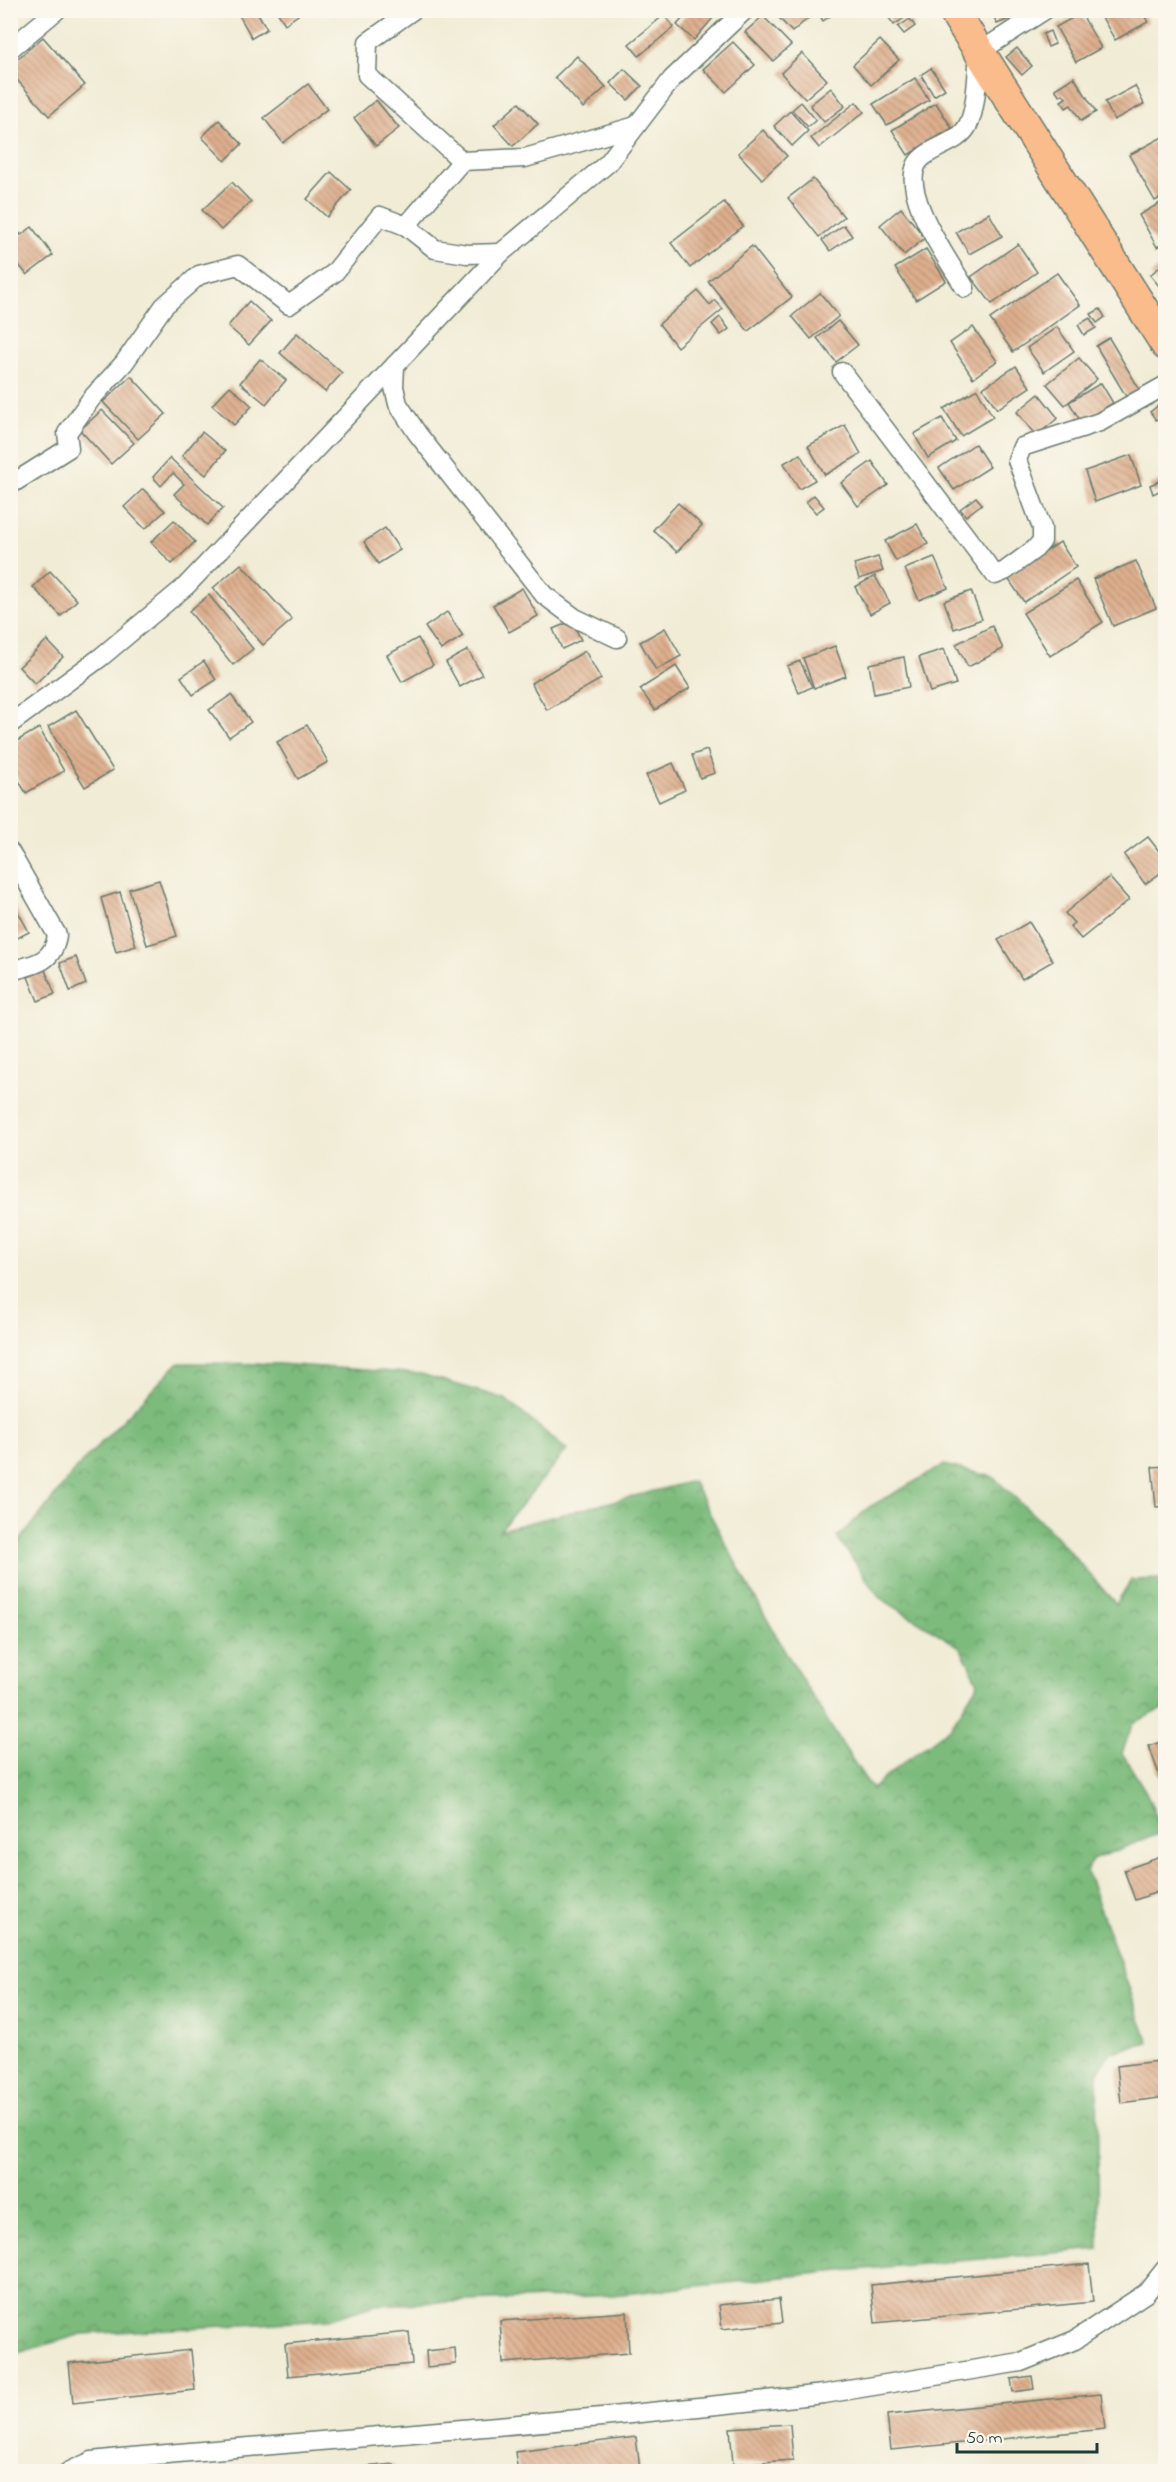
<svg xmlns="http://www.w3.org/2000/svg" width="1176" height="2482" font-family="'Indie Flower',sans-serif">
	<style>
		.forest { fill: url(#forest-crowns); stroke: #4d7c58; stroke-width: 1.5 }
		.building { fill: url(#building-back-hatch) }
		.lines { fill: none; stroke-linecap: round; stroke-linejoin: round }
		.minor-casing { stroke: #687a6d; stroke-width: 21 }
		.primary-casing { stroke: #687a6d; stroke-width: 33 }
		.minor { stroke: #fff; stroke-width: 18 }
		.primary { stroke: #f9bc8a; stroke-width: 30 }
	</style>
	<defs>
		<pattern id="forest-crowns" width="20" height="18" patternUnits="userSpaceOnUse" patternTransform="scale(1.5)"><rect width="20" height="18" fill="#7bbb7c"/><path d="M2 6a3 3 0 1 1 6 0M12 15a3 3 0 1 1 6 0" fill="none" stroke="#649966"/></pattern>
		<pattern id="building-back-hatch" width="6" height="6" patternUnits="userSpaceOnUse" patternTransform="scale(1.5)"><rect width="6" height="6" fill="#deaf8d"/><path d="M-1 5l2 2M0 0l6 6M5-1l2 2" fill="none" stroke="#b39074"/></pattern>
	</defs>
	<rect width="100%" height="100%" fill="#fbf7ec"/>
	<filter id="ink" filterUnits="userSpaceOnUse"><feTurbulence type="fractalNoise" baseFrequency=".0167" numOctaves="2"/><feDisplacementMap in="SourceGraphic" scale="12" xChannelSelector="R" yChannelSelector="G"/><feConvolveMatrix kernelMatrix="1 2 1 2 8 2 1 2 1" color-interpolation-filters="sRGB"/></filter>
	<filter id="wash" filterUnits="userSpaceOnUse"><feTurbulence type="fractalNoise" baseFrequency=".008" numOctaves="4" result="noise"/><feDisplacementMap in="SourceGraphic" scale="24" xChannelSelector="R" yChannelSelector="G"/><feGaussianBlur stdDeviation="1.35" result="paint"/><feColorMatrix in="noise" values="0 0 0 0 0 0 0 0 0 0 0 0 0 0 0 0 0 1.4 0 .05"/><feComposite in="paint" operator="in"/></filter>
	<g filter="url(#wash)">
		<rect width="100%" height="100%" fill="#f1ecd6"/>
		<path class="forest" d="M178,1363L279,1364L421,1374L505,1399L567,1450L500,1530L693,1481C747,1587 805,1691 872,1789L900,1765L951,1727L978,1683L960,1647L880,1598L837,1537L869,1507L944,1465L993,1477L1052,1532L1116,1604L1131,1580L1165,1579V1708L1133,1723L1122,1753L1146,1792L1163,1832L1092,1860L1087,1872L1149,2043L1111,2052L1097,2074L1099,2249L840,2271L613,2295L375,2305L328,2320L82,2334L18,2353L11,2350V1552L75,1470Z"/>
		<g id="blocks">
			<g class="building">
				<polygon points="236,10 256,10 267,29 252,38"/>
				<polygon points="276,10 295,10 298,15 285,24"/>
				<polygon points="690,10 705,10 713,18 694,40 677,25"/>
				<polygon points="772,10 810,10 813,14 792,32"/>
				<polygon points="816,10 838,10 823,21"/>
				<polygon points="900,10 907,16 894,25 889,18"/>
				<polygon points="991,10 1029,10 1029,11 997,24"/>
				<polygon points="1141,10 1148,22 1115,40 1099,12"/>
				<polygon points="1081,13 1101,48 1076,62 1056,27"/>
				<polygon points="664,15 674,27 639,56 629,44"/>
				<polygon points="763,16 791,45 773,61 745,32"/>
				<polygon points="910,19 915,26 904,34 898,27"/>
				<polygon points="1050,31 1055,44 1048,47 1043,34"/>
				<polygon points="43,37 85,85 49,116 10,72 10,65"/>
				<polygon points="880,40 899,60 871,85 853,65"/>
				<polygon points="733,42 755,65 726,92 703,69"/>
				<polygon points="1017,48 1032,66 1022,75 1006,57"/>
				<polygon points="802,53 827,80 805,99 781,73"/>
				<polygon points="577,56 606,87 583,108 555,77"/>
				<polygon points="931,68 945,89 934,96 921,75"/>
				<polygon points="624,69 642,86 628,100 610,83"/>
				<polygon points="1074,77 1096,112 1081,121 1071,105 1066,108 1061,101 1066,98 1063,94 1060,96 1055,89"/>
				<polygon points="915,78 929,100 887,125 873,104"/>
				<polygon points="308,84 327,109 283,143 264,118"/>
				<polygon points="1135,86 1144,104 1114,120 1105,102"/>
				<polygon points="831,88 845,106 824,122 810,105"/>
				<polygon points="376,100 399,128 376,146 354,118"/>
				<polygon points="801,102 816,120 808,127 792,110"/>
				<polygon points="856,102 864,112 819,148 811,138"/>
				<polygon points="519,103 538,124 513,146 494,125"/>
				<polygon points="936,103 952,128 908,155 892,130"/>
				<polygon points="790,111 808,131 792,146 774,126"/>
				<polygon points="219,120 242,144 225,161 202,137"/>
				<polygon points="763,130 787,156 762,179 738,153"/>
				<polygon points="1166,135 1166,195 1155,201 1129,155"/>
				<polygon points="331,172 351,190 327,217 307,199"/>
				<polygon points="813,179 844,217 819,237 788,198"/>
				<polygon points="232,182 251,202 221,230 202,210"/>
				<polygon points="724,202 743,226 690,268 671,243"/>
				<polygon points="1160,203 1166,212 1166,242 1157,247 1139,215"/>
				<polygon points="901,208 925,238 904,255 880,225"/>
				<polygon points="989,213 1002,236 969,254 956,232"/>
				<polygon points="10,222 21,235 32,227 53,255 27,275 10,254"/>
				<polygon points="844,225 852,236 830,251 822,240"/>
				<polygon points="1018,244 1037,272 992,304 971,277"/>
				<polygon points="752,246 792,297 748,331 708,281"/>
				<polygon points="926,249 946,281 916,300 895,268"/>
				<polygon points="1163,264 1166,283 1160,287 1150,275"/>
				<polygon points="1057,273 1080,305 1013,352 990,319"/>
				<polygon points="698,291 710,305 715,300 723,309 677,347 659,324"/>
				<polygon points="820,293 839,316 811,339 792,316"/>
				<polygon points="249,301 271,321 249,345 228,326"/>
				<polygon points="1100,309 1105,317 1097,323 1091,314"/>
				<polygon points="720,317 729,329 721,335 712,324"/>
				<polygon points="1090,318 1096,328 1084,335 1078,325"/>
				<polygon points="838,321 858,345 836,362 817,338"/>
				<polygon points="973,327 997,361 973,378 950,343"/>
				<polygon points="1057,327 1074,351 1044,372 1027,348"/>
				<polygon points="297,333 342,373 325,392 280,353"/>
				<polygon points="1109,338 1140,390 1127,398 1096,346"/>
				<polygon points="1079,358 1097,379 1065,405 1047,384"/>
				<polygon points="260,359 286,380 266,404 240,383"/>
				<polygon points="1016,366 1030,387 997,409 983,388"/>
				<polygon points="131,376 166,414 138,439 103,402"/>
				<polygon points="1101,383 1113,403 1081,422 1069,402"/>
				<polygon points="230,386 252,406 234,425 212,405"/>
				<polygon points="977,389 993,417 961,436 944,409"/>
				<polygon points="1039,394 1058,418 1036,436 1017,412"/>
				<polygon points="1163,402 1166,412 1156,420 1150,412"/>
				<polygon points="102,410 134,443 111,464 80,430"/>
				<polygon points="942,418 956,441 928,458 914,434"/>
				<polygon points="845,425 861,454 825,475 808,446"/>
				<polygon points="202,432 225,451 206,475 182,456"/>
				<polygon points="975,444 990,467 954,490 939,468"/>
				<polygon points="800,454 815,480 799,489 784,463"/>
				<polygon points="1131,455 1141,485 1095,502 1085,471"/>
				<polygon points="170,458 223,508 207,525 174,494 184,484 173,473 161,486 153,477"/>
				<polygon points="872,461 888,485 858,506 841,483"/>
				<polygon points="1159,481 1163,489 1153,494 1150,485"/>
				<polygon points="143,489 165,511 145,529 124,507"/>
				<polygon points="814,495 824,507 816,513 806,502"/>
				<polygon points="976,497 982,504 966,516 960,509"/>
				<polygon points="678,503 702,525 677,552 653,530"/>
				<polygon points="174,520 195,542 172,564 151,542"/>
				<polygon points="917,524 928,544 896,561 885,541"/>
				<polygon points="385,528 400,550 378,564 364,542"/>
				<polygon points="1060,542 1076,567 1024,602 1007,577"/>
				<polygon points="878,557 883,571 859,579 854,564"/>
				<polygon points="934,557 948,588 919,600 905,569"/>
				<polygon points="1136,561 1156,608 1113,626 1093,579"/>
				<polygon points="241,564 292,620 263,645 213,588"/>
				<polygon points="50,571 77,600 61,616 33,587"/>
				<polygon points="875,576 890,603 870,614 855,587"/>
				<polygon points="1076,580 1103,622 1050,656 1023,613"/>
				<polygon points="522,588 538,616 509,632 493,605"/>
				<polygon points="971,591 982,619 954,629 944,601"/>
				<polygon points="209,595 253,649 233,665 189,611"/>
				<polygon points="447,612 463,636 441,650 425,627"/>
				<polygon points="572,621 581,640 562,649 553,629"/>
				<polygon points="992,626 1003,649 968,667 956,644"/>
				<polygon points="665,628 681,656 656,670 640,642"/>
				<polygon points="418,638 433,665 402,682 387,655"/>
				<polygon points="47,640 63,657 35,684 19,667"/>
				<polygon points="835,646 846,676 814,688 803,658"/>
				<polygon points="944,649 956,684 930,692 919,657"/>
				<polygon points="468,650 482,675 460,687 446,662"/>
				<polygon points="585,651 601,679 547,710 531,683"/>
				<polygon points="904,657 909,687 874,694 869,664"/>
				<polygon points="204,661 216,680 193,695 181,677"/>
				<polygon points="800,661 812,687 799,693 787,666"/>
				<polygon points="676,666 690,688 655,710 640,689"/>
				<polygon points="231,695 251,722 229,737 209,710"/>
				<polygon points="76,710 113,770 85,787 48,727"/>
				<polygon points="307,725 328,762 298,779 277,742"/>
				<polygon points="39,728 64,771 26,793 10,766 10,745"/>
				<polygon points="707,750 715,773 700,778 692,755"/>
				<polygon points="673,763 685,790 659,802 646,775"/>
				<polygon points="1148,837 1166,860 1166,869 1145,884 1124,855"/>
				<polygon points="1109,877 1129,900 1081,939 1070,926 1074,923 1065,913"/>
				<polygon points="159,880 177,936 147,945 129,889"/>
				<polygon points="120,892 136,946 116,952 101,898"/>
				<polygon points="10,897 29,932 10,942"/>
				<polygon points="1029,922 1053,961 1022,979 998,940"/>
				<polygon points="76,957 86,984 70,991 60,963"/>
				<polygon points="45,970 55,994 38,1001 28,977"/>
				<polygon points="1166,1466 1166,1506 1156,1507 1152,1467"/>
				<polygon points="1166,1740 1166,1781 1162,1783 1149,1746"/>
				<polygon points="1166,1855 1166,1889 1135,1900 1124,1870"/>
				<polygon points="1166,2060 1166,2097 1121,2103 1117,2066"/>
				<polygon points="1089,2264 1093,2302 875,2323 871,2285"/>
				<polygon points="779,2299 782,2323 722,2329 719,2305"/>
				<polygon points="627,2312 629,2353 503,2363 500,2321"/>
				<polygon points="409,2332 412,2364 288,2376 285,2344"/>
				<polygon points="455,2348 456,2364 427,2367 426,2351"/>
				<polygon points="191,2350 195,2390 73,2403 69,2363"/>
				<polygon points="1032,2376 1034,2389 1013,2392 1011,2379"/>
				<polygon points="1101,2394 1105,2429 891,2450 887,2415"/>
				<polygon points="790,2424 793,2460 733,2464 730,2428"/>
				<polygon points="636,2437 640,2469 518,2472 515,2452"/>
				<polygon points="394,2464 395,2472 331,2472 330,2470"/>
			</g>
		</g>
	</g>
	<g filter="url(#ink)">
		<use href="#blocks" fill-opacity="0" stroke="#687a6d" stroke-width="1.5"/>
		<g class="lines">
			<defs>
				<g id="minor">
					<polyline points="10,49 57,10"/>
					<polyline points="462,161 525,158 636,126"/>
					<polyline points="406,226 462,161 367,75 368,42 413,10"/>
					<path d="M965,288C950,262 891,182 923,157C937,145 960,142 968,125C977,108 977,72 979,52L1045,10"/>
					<polyline points="395,365 394,387 398,404 417,433 544,595 575,618 617,638"/>
					<polyline points="842,372 995,575 1005,571 1035,549 1042,541 1042,528 1017,460 1022,447 1100,422 1166,385"/>
					<polyline points="10,485 69,448 67,433 91,399 124,363 164,306 199,275 238,265 289,305 334,273 380,216 406,226 435,249 467,254 501,253"/>
					<polyline points="10,724 101,657 186,586 501,253 608,163 672,79 745,10"/>
					<path d="M10,852L57,935C54,962 34,965 10,971"/>
					<polyline points="68,2472 92,2461 120,2458 602,2417 824,2394 1021,2362 1075,2340 1146,2293 1166,2268"/>
				</g>
				<polyline id="primary" points="953,10 1166,345"/>
			</defs>
			<use href="#minor" class="minor-casing"/>
			<use href="#primary" class="primary-casing"/>
			<use href="#minor" class="minor"/>
			<use href="#primary" class="primary"/>
		</g>
	</g>
	<rect width="1176" height="2482" fill="none" stroke="#fbf7ec" stroke-width="36"/>
	<path d="M957 2443v9h140v-9" fill="none" stroke="#1f3d34" stroke-width="3"/>
	<text x="966" y="2443" font-size="18" fill="#1f3d34" stroke="#fbf7ec" stroke-width="4.5" paint-order="stroke">50 m</text>
</svg>
